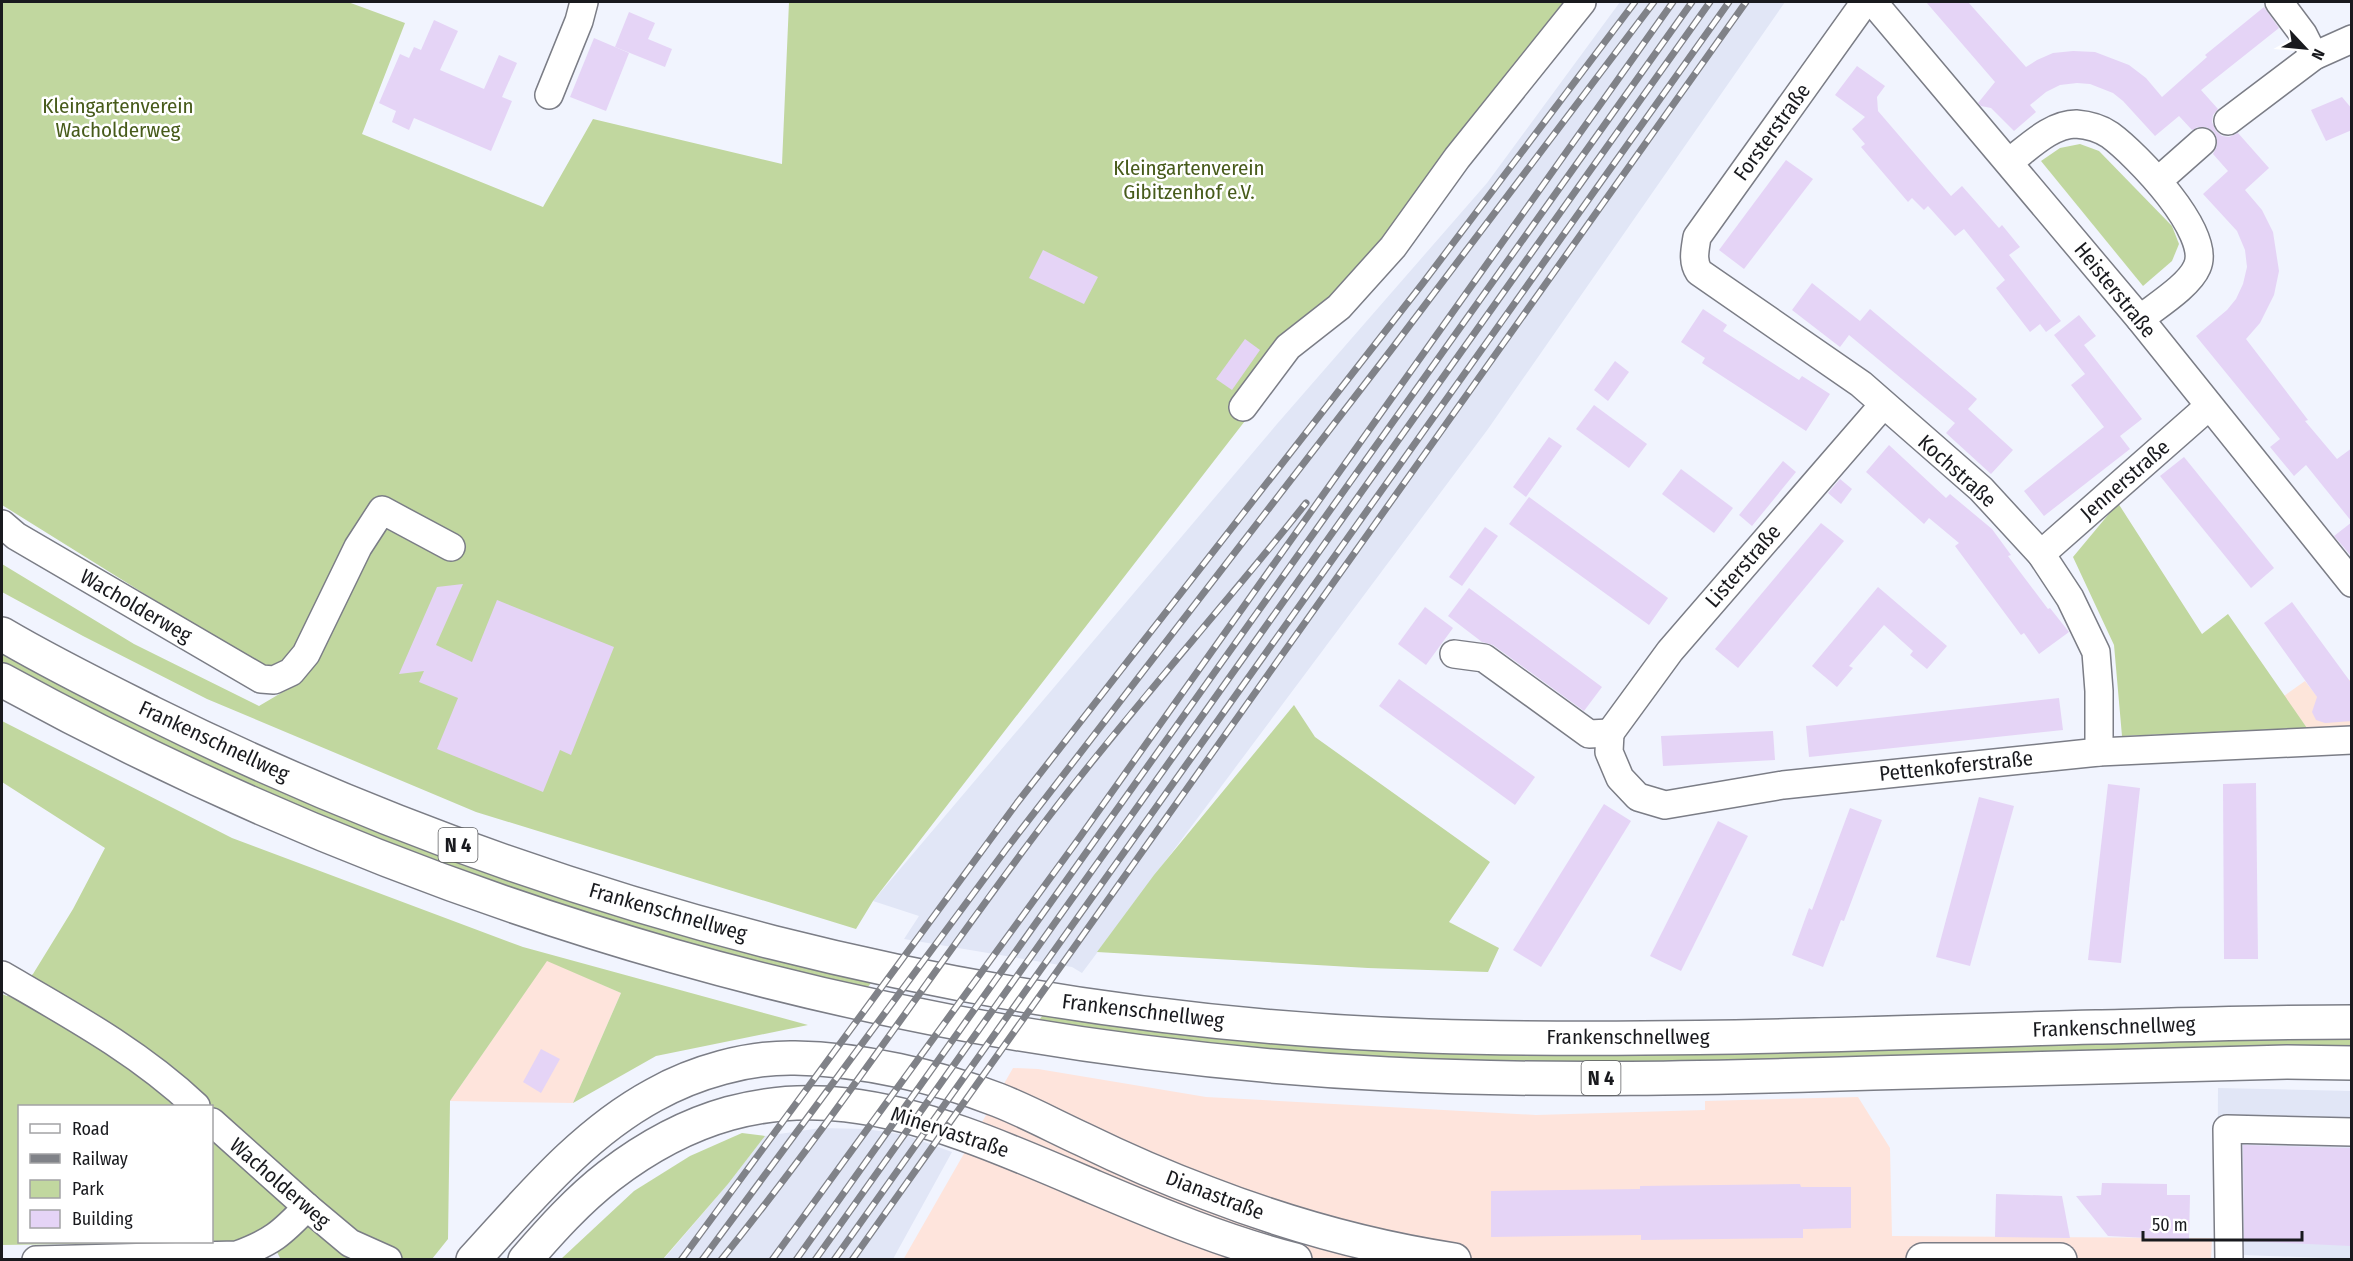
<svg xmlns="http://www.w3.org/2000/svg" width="2353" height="1261" font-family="'Fira Sans Condensed',sans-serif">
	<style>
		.built { fill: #e1e6f6 }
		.industrial { fill: #fee4dc }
		.education { fill: #fde5da }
		.green { fill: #c1d79f }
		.building { fill: #e5d4f6 }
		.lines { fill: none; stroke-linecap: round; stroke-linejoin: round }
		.minor-casing { stroke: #7b7d86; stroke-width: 30 }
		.major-casing { stroke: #7b7d86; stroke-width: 36 }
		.highway-casing { stroke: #7b7d86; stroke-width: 36 }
		.minor { stroke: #fff; stroke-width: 27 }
		.major { stroke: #fff; stroke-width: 33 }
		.highway { stroke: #fff; stroke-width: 33 }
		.rail-casing { stroke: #808288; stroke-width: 7 }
		.rail { stroke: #fff; stroke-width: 4.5; stroke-dasharray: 14; stroke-linecap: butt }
		.labels { text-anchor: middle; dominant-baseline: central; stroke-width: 5; stroke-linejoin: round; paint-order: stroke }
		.shield { fill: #fff; stroke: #5e5f62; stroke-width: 1.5 }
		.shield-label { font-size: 20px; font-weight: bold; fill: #191a1e }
		.park-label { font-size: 21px; fill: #475b1b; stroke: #fff }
		.street-label { font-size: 21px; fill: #191a1e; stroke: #fff }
	</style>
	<rect width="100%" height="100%" fill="#f1f4fe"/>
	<g class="built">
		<polygon points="1620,2 1785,2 1488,429 1082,973 1072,967 904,939 919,916 873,901 1277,424 1487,183"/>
		<polygon points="2218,1088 2351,1091 2351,1259 2217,1254"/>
		<polygon points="821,1128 866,1129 905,1135 952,1152 893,1259 663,1260 728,1184 765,1136"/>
	</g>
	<g class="industrial">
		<polygon points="547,960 621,993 573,1103 450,1101"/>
		<polygon points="1013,1068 1038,1069 1206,1097 1536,1115 1705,1110 1705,1101 1858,1097 1890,1148 1892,1236 2212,1238 2211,1260 903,1260"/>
	</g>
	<polygon class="education" points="2351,679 2351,727 2307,728 2284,696 2305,681 2319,699"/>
	<g class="green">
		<polygon points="2,2 348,2 405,23 362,134 543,207 593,119 782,164 789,2 1564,2 1383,244 1343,288 1279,337 1233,401 1248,417 873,901 856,929 476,812 207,699 83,636 2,592 2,564 134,644 259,706 298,683 283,666 267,670 2,505"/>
		<polygon points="2080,144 2099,151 2172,226 2179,244 2172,261 2143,286 2041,161 2060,148"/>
		<polygon points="2118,503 2202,634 2228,614 2307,728 2122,736 2114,645 2073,557"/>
		<polygon points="2,647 86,693 874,979 864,992 767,968 493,888 218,776 2,664"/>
		<polygon points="1294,705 1315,737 1490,862 1449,922 1499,948 1488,972 1368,968 1097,952 1154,875"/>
		<polygon points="2,721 232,838 523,947 808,1025 656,1056 573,1103 621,993 547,961 450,1101 448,1239 432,1259 281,1260 268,1234 240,1241 212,1241 212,1106 20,1106 20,1242 200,1242 2,1245 2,994 7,996 33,974 73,909 105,848 2,782"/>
		<polygon points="1046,1011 1190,1031 2351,1034 2352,1049 1600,1065 1313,1057 1036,1024"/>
		<polygon points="742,1133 765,1136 728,1184 663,1259 561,1259 634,1191 690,1156"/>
	</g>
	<g class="building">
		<polygon points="1926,2 1968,2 2026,67 2037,60 2053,53 2073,51 2095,52 2129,65 2146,78 2162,97 2207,57 2205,55 2264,7 2279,28 2201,90 2218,109 2213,115 2212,122 2216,131 2222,136 2229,137 2238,133 2269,168 2245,190 2262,210 2273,232 2279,271 2274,295 2260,323 2246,339 2308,420 2305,421 2337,459 2352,448 2352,522 2306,465 2294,476 2270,447 2280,439 2196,336 2227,310 2236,299 2243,284 2247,267 2245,250 2237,231 2203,194 2228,171 2213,154 2217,146 2217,139 2214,132 2206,127 2198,127 2192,130 2179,116 2155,136 2123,101 2113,93 2090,84 2077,83 2060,85 2046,92 2030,105 2036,112 2014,131 1991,108 1981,106 1978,103 1995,82"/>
		<polygon points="629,12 655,23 648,39 672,49 665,67 615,47"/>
		<polygon points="434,20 458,31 440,70 484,89 499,55 517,63 502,97 512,101 491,151 414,118 409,130 392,122 396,111 379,103 400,54 409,58 414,47 421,50"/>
		<polygon points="594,38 629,53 606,111 570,97"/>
		<polygon points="1857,66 1885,86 1877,97 1878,111 1951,196 1962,186 1999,228 2002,225 2020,247 2009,255 2061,321 2046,332 2040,324 2030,332 1996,288 2005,280 1964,229 1955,236 1928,206 1924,210 1912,198 1908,202 1861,147 1865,144 1852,129 1865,117 1835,95"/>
		<polygon points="2342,97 2352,109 2352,130 2326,141 2311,110"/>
		<polygon points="1786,160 1813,179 1744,269 1719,250"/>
		<polygon points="1043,250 1098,277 1084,304 1029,278"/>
		<polygon points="1812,283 1860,321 1870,309 1977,399 1968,409 2013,450 1991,474 1946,433 1955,423 1849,335 1840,347 1792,310"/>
		<polygon points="1703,309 1727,325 1723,331 1799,380 1802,376 1830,394 1806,431 1702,363 1705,358 1681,342"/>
		<polygon points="2079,315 2096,336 2084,345 2142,419 2120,436 2130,449 2044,516 2024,491 2104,427 2071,385 2085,374 2054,335"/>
		<polygon points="1245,339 1260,350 1232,390 1216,379"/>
		<polygon points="1615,361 1629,372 1608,401 1594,390"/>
		<polygon points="1594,405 1647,444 1629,468 1576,429"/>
		<polygon points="1549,437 1562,446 1526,497 1513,487"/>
		<polygon points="1889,445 1946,498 1950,494 1992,529 2011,555 2008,556 2048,609 2050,608 2069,632 2039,654 2024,633 2021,635 1955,546 1959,543 1929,518 1924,524 1866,472"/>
		<polygon points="2184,457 2274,568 2251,588 2160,476"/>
		<polygon points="1783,461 1796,472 1752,526 1739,515"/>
		<polygon points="1681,469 1733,508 1714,533 1662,494"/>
		<polygon points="1840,479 1852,489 1841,504 1828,493"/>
		<polygon points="1529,497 1668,598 1649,625 1509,524"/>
		<polygon points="2352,522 2352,557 2334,536"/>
		<polygon points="1821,523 1844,541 1738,668 1715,649"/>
		<polygon points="1485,527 1498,536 1462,586 1449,577"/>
		<polygon points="463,584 436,645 472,662 497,600 614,647 571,755 560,750 543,792 437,749 458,698 419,682 424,671 399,674 437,587"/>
		<polygon points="1878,587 1947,646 1927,669 1910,655 1913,651 1884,625 1849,666 1853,668 1837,687 1812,666"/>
		<polygon points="1469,588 1602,687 1584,711 1493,645 1482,642 1448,616"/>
		<polygon points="2292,602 2352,684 2352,721 2325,723 2316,720 2312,712 2317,697 2264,623"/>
		<polygon points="1425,607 1453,628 1426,665 1398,644"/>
		<polygon points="1399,679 1535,777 1515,805 1379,706"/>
		<polygon points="2059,698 2063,730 1809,757 1806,726"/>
		<polygon points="1773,731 1775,760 1663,766 1661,736"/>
		<polygon points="2256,783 2258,959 2224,959 2223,784"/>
		<polygon points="2108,784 2140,788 2121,963 2088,960"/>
		<polygon points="1979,797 2014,806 1970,966 1936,957"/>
		<polygon points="1604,804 1631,821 1541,967 1513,950"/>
		<polygon points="1850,808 1882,820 1844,921 1841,920 1823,967 1792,955 1809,908 1812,910"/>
		<polygon points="1718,821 1748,836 1681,971 1650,956"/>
		<polygon points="541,1049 560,1059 541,1093 523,1082"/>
		<polygon points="2243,1145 2352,1148 2352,1246 2244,1241"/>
		<polygon points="2102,1183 2167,1184 2167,1195 2190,1195 2189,1240 2108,1236 2076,1196 2101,1195"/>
		<polygon points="1800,1184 1801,1187 1851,1187 1851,1228 1803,1229 1803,1238 1641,1240 1641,1235 1491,1237 1491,1191 1640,1189 1640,1186"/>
		<polygon points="1996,1194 2062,1196 2070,1238 1995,1237"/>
	</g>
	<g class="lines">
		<defs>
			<g id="minor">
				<path d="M1865,2L1697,237C1695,250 1692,261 1699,272L1861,384L1981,489L2041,554L2070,598L2096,652L2099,691V752"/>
				<polyline points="1873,2 2140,319 2352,583"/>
				<polyline points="2279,2 2303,34 2314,56"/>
				<polyline points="549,95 579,21 584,2"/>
				<polyline points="2228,121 2314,56 2352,39"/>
				<path d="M2009,162C2028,148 2051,124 2076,124C2088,125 2100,128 2110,135C2136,154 2213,233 2197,267C2189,286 2156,306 2140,319"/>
				<polyline points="2159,180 2202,142"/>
				<polyline points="1243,407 1288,347 1339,307 1393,247 1457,158 1582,2"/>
				<polyline points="2,524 16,536 261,679 274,680 291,672 306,654 358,547 382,510 451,547"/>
				<polyline points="2041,554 2208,407"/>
				<polyline points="1454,654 1484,658 1589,734 1610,733"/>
				<polyline points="1610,733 1609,752 1620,778 1638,797 1665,805 1783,785 2099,752 2352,740"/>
				<polyline points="1610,733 1670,651 1883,405"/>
				<path d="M2,975C69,1014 139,1052 196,1106"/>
				<polyline points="212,1122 307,1207 350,1243 388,1260"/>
				<path d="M36,1260L237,1255C272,1242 281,1234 307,1207"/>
				<polyline points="2229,1260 2227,1129 2352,1132"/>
			</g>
			<g id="major">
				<path d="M473,1260C528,1200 582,1134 654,1095C695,1072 748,1057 795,1058C861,1059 936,1076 998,1100C1026,1111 1054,1126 1082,1139C1123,1159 1164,1177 1207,1193C1287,1224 1369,1247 1454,1260"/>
				<path d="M525,1260C551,1230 578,1200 609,1176C777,1047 922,1113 1094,1187C1160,1215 1225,1242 1295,1260"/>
				<polyline points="1923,1260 2060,1260"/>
			</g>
			<g id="highway">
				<path d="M2,634C51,663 102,688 152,713C547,909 987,1021 1428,1036C1650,1043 1873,1033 2096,1027C2181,1025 2266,1022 2352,1022"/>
				<path d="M2,680C430,915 900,1049 1388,1074C1550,1082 1712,1078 1873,1073C2011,1069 2149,1066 2287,1062L2352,1063"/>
			</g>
		</defs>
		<use href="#minor" class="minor-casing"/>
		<use href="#major" class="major-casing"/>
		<use href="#highway" class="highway-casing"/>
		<use href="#minor" class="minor"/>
		<use href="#major" class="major"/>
		<use href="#highway" class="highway"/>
		<defs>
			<g id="rail">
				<polyline points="681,1260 1017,803 1423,283 1635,2"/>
				<polyline points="702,1260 1007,848 1391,350 1654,2"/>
				<path d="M721,1260C836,1118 937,964 1047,819C1130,710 1222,609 1306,503"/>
				<polyline points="772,1260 1080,837 1673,2"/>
				<polyline points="796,1260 1692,2"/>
				<polyline points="815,1260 1710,2"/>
				<polyline points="834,1260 1729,2"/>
				<polyline points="852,1260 1746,2"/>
			</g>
		</defs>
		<use href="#rail" class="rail-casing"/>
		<use href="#rail" class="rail"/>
	</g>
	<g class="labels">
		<g class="shield">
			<rect x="438.5" y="828" width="39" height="34" rx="4.5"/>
			<rect x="1581.5" y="1061" width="39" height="34" rx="4.5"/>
		</g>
		<g class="shield-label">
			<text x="458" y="845">N 4</text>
			<text x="1601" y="1078">N 4</text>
		</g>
		<g class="park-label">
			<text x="118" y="106">Kleingartenverein<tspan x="118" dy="24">Wacholderweg</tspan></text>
			<text x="1189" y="168">Kleingartenverein<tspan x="1189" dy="24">Gibitzenhof e.V.</tspan></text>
		</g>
		<g class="street-label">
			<text transform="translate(1772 132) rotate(-54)">Forsterstraße</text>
			<text transform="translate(2115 290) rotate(51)">Heisterstraße</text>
			<text transform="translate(1957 471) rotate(42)">Kochstraße</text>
			<text transform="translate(2125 480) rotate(-41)">Jennerstraße</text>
			<text transform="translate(1743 566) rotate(-49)">Listerstraße</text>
			<text transform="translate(136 606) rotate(30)">Wacholderweg</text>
			<text transform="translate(214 741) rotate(25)">Frankenschnellweg</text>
			<text transform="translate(1956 766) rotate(-6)">Pettenkoferstraße</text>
			<text transform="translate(668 912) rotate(16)">Frankenschnellweg</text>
			<text transform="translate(1143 1011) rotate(7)">Frankenschnellweg</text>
			<text transform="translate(2114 1027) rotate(-2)">Frankenschnellweg</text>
			<text x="1628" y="1037">Frankenschnellweg</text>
			<text transform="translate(950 1132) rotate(18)">Minervastraße</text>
			<text transform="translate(280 1183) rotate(41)">Wacholderweg</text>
			<text transform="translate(1215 1195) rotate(21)">Dianastraße</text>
		</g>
	</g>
	<rect width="2353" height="1261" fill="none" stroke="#191a1e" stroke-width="6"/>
	<rect x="18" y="1105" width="195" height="138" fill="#ffffff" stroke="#a3a3a5" stroke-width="1.5"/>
	<rect x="30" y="1124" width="30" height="9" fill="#ffffff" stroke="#a3a3a5" stroke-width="1.5"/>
	<text x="72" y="1135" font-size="18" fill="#191a1e">Road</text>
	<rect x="30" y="1154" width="30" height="9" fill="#808288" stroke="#a3a3a5" stroke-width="1.5"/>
	<text x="72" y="1165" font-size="18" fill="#191a1e">Railway</text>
	<rect x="30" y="1180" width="30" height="18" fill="#c1d79f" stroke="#a3a3a5" stroke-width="1.5"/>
	<text x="72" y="1195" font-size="18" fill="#191a1e">Park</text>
	<rect x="30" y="1210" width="30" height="18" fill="#e5d4f6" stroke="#a3a3a5" stroke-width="1.5"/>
	<text x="72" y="1225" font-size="18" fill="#191a1e">Building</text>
	<g transform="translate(2305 48) rotate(116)" stroke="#ffffff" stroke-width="4.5" paint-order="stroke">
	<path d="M0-4.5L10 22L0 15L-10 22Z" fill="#191a1e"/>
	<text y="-9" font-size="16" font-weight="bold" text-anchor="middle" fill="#191a1e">N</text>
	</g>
	<path d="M2143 1231v9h159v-9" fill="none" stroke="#191a1e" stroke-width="3"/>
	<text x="2152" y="1231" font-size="18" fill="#191a1e" stroke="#ffffff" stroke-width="4.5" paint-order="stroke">50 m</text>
</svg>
